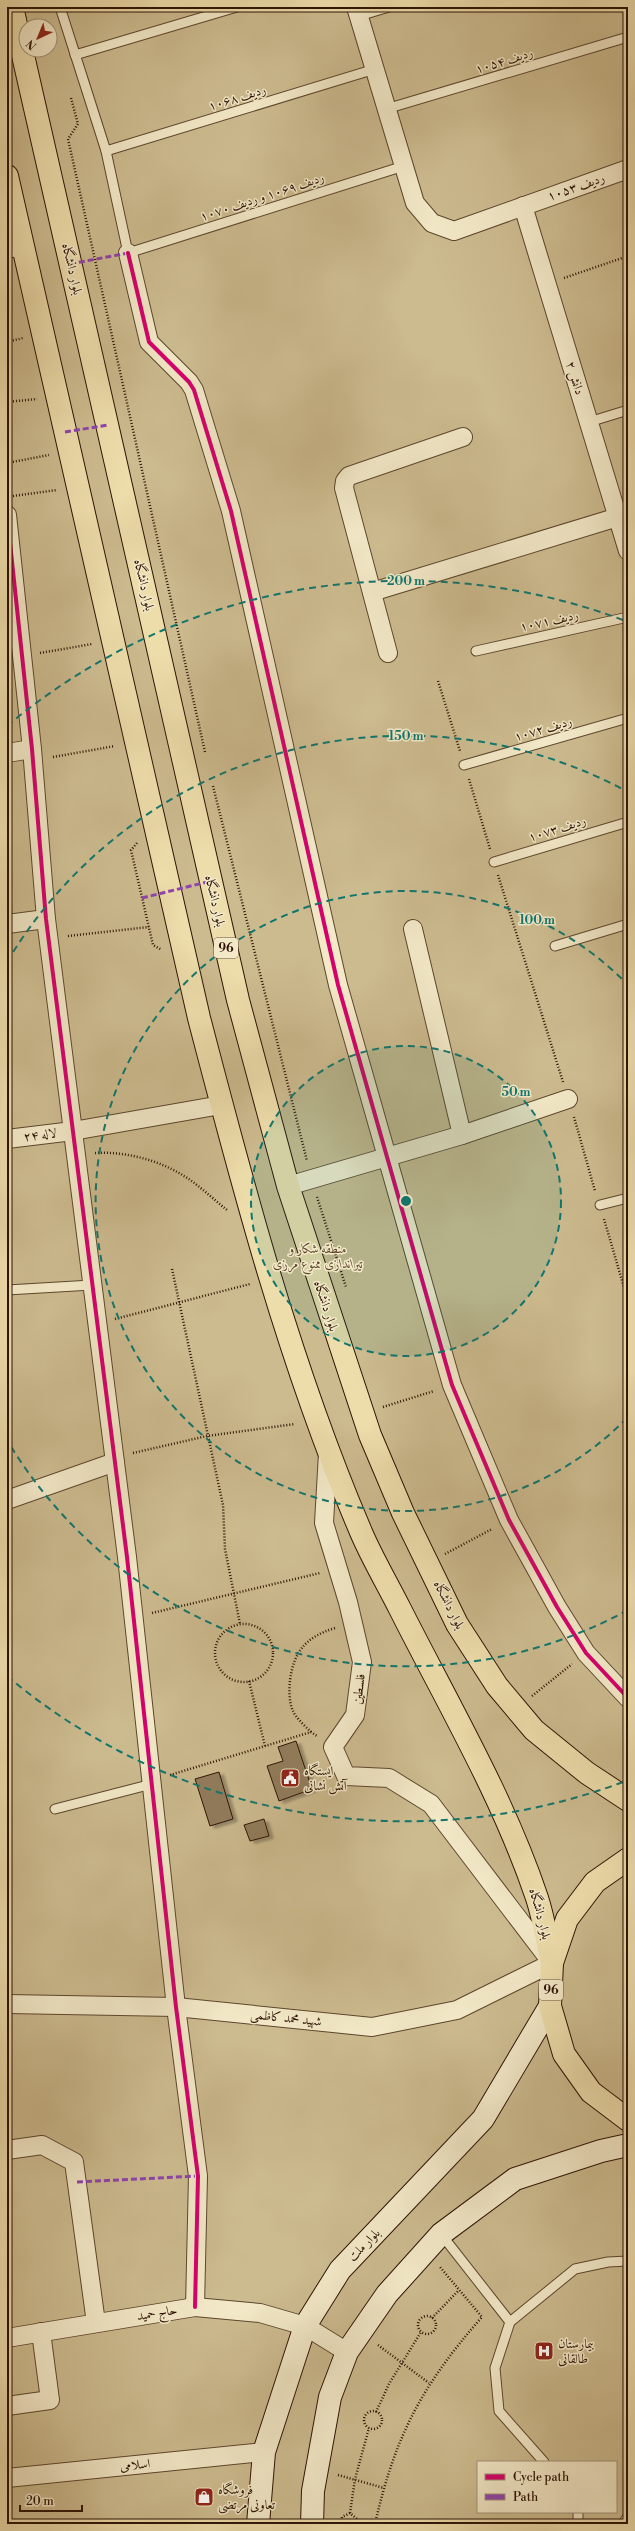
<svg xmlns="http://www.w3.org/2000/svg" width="635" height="2531" font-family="'Libre Bodoni',Amiri,serif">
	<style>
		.green { fill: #ccbb8f; stroke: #7c674a; fill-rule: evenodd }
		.building { fill: #917c5b; stroke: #2d1305; filter: url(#shadow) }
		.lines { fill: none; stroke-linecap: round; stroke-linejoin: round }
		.lane-casing { stroke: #5d462e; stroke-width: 11 }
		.street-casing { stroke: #5d462e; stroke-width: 20 }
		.secondary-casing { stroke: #2d1305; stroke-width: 24 }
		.primary-casing { stroke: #2d1305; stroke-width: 24 }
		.path { stroke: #2d1305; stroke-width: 2.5; stroke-dasharray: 1 2; stroke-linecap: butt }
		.lane { stroke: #f3e9c8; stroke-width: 9 }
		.street { stroke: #f3e9c8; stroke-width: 18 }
		.secondary { stroke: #f3e9c8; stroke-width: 22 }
		.primary { stroke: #edddab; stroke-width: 22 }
		.quiet { stroke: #8e44ad; stroke-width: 3; stroke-dasharray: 6 3; stroke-linecap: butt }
		.cycleway-casing { stroke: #f3e9c8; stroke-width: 6 }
		.cycleway { stroke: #d6006c; stroke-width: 4 }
		.ring { fill: none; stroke: #0f766e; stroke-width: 2; stroke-dasharray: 7 5 }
		.labels { text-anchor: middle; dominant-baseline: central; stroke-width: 3; stroke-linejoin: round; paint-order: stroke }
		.shield { fill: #f3e9c8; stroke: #685340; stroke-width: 1 }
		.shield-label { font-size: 12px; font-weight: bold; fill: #2d1305 }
		.street-label { font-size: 13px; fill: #2d1305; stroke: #f3e9c8 }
		.park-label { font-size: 13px; font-style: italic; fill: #5d452e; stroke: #f3e9c8 }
		.poi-label { font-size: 13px; fill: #2d1305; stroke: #f3e9c8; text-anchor: start }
		.centre { fill: #0f766e; stroke: #f3e9c8; stroke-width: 2 }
		.ring-label { font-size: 12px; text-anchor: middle; font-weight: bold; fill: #0f766e; stroke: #f3e9c8; stroke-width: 3; stroke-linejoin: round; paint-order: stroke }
	</style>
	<defs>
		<filter id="shadow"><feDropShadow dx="4.5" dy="2.5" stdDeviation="1" flood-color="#0004"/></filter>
	</defs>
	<rect width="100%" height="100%" fill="#edddab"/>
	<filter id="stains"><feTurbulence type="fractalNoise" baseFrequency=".005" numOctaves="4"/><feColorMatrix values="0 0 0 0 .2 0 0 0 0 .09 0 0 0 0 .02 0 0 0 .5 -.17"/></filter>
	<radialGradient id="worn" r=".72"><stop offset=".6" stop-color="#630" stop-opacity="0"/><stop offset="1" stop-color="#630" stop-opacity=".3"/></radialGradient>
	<path class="green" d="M7,7H628V2524H7ZM26,26H50V50H26ZM478,2462H616V2512H478Z"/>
	<g class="building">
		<polygon points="296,1741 312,1789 279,1801 267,1766 283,1761 278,1747"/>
		<polygon points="219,1772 233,1819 210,1826 195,1779"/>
		<polygon points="264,1819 269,1836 250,1841 244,1825"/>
	</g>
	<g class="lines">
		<defs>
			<g id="lane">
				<polyline points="60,7 106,151 128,253 404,166"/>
				<polyline points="359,16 389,7"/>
				<polyline points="75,55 237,7"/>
				<polyline points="386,109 628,37"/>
				<polyline points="106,151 375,69"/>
				<polyline points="589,422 628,410"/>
				<polyline points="476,651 628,617"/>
				<polyline points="464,765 628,718"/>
				<polyline points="494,862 628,822"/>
				<polyline points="555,946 628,924"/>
				<polyline points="600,1205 628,1198"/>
				<polyline points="7,1290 92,1285"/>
				<polyline points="55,1809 152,1784"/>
				<polyline points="441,2234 510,2322 575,2269 608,2262 628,2261"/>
				<polyline points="510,2322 495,2368 499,2411 544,2462"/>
				<polyline points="578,2512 578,2524"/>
				<polyline points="623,2524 628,2516"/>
			</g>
			<g id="street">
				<polyline points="356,7 415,203 432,223 454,231 628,169"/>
				<polyline points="523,206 628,551"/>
				<polyline points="7,249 23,246"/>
				<polyline points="128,253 149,342 189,382 194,390 231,511 338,985 452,1385 509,1520 557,1607 586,1653 628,1698"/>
				<polyline points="7,515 32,749 46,919 127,1557 176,2007 198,2176 195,2307"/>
				<polyline points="372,592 618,517"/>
				<polyline points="388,653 344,488 345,481 349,476 463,437"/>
				<polyline points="7,753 32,749"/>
				<polyline points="7,924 46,919"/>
				<polyline points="413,929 462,1135"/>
				<polyline points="7,1139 73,1131 221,1105"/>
				<polyline points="288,1186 462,1135 568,1099"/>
				<polyline points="7,1500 115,1462"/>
				<polyline points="7,2004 176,2007 372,2027 457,2010 552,1963 431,1804 389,1778 346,1776 333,1747 355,1715 362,1662 348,1602 324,1523 328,1453"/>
				<polyline points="7,2150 42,2145 74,2162 96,2323"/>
				<polyline points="7,2338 195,2307 260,2313 305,2326 347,2352"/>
				<polyline points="7,2406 50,2400 41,2332"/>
				<polyline points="7,2478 264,2452"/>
			</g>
			<g id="secondary">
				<polyline points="258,2524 264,2452 305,2326 340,2270 483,2119 550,2006"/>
				<polyline points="312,2524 313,2491 330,2397 347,2352 387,2294 441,2234 515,2179 601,2151 628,2145"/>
			</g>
			<g id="primary">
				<polyline points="12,7 238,1000 288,1186 370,1435 403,1513 457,1624 497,1686 534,1730 587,1773 628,1800"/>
				<path d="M7,176L199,1018C244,1191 290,1366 361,1532C372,1558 387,1583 400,1609C448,1704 503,1797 537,1898C544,1919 547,1942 552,1963"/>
				<polyline points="628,1859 595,1882 567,1919 552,1963 550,2006 564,2054 591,2092 628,2120"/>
			</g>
		</defs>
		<use href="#lane" class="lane-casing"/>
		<use href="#street" class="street-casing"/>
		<use href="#secondary" class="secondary-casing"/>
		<use href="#primary" class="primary-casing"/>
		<g class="path">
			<polyline points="71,98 78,124 68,139 205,752"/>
			<polyline points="564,278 628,256"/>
			<polyline points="7,342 23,338"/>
			<polyline points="7,402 37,399"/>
			<polyline points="7,463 49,455"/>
			<polyline points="13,496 57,490"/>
			<polyline points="40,653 92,644"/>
			<polyline points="438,681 460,751"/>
			<polyline points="53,757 115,746"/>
			<polyline points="469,779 490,849"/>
			<polyline points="213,786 307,1161"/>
			<polyline points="137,843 131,850 153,945 162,950"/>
			<polyline points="498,875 563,1082"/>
			<polyline points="68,936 149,927"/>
			<polyline points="574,1117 595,1191"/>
			<path d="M95,1153C124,1151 159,1160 184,1176C199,1185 213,1199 227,1210"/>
			<polyline points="317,1197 346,1287"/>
			<polyline points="604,1219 628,1301"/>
			<polyline points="172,1269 223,1505 225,1549 240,1624"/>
			<polyline points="115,1319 250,1284"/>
			<polyline points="383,1407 434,1391"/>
			<polyline points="133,1453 207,1436 295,1424"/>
			<polyline points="445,1554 492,1529"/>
			<polyline points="152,1613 320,1573"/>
			<circle cx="244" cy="1653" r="29"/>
			<polyline points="249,1681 265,1746"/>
			<polyline points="532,1696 572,1664"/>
			<path d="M311,1732C305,1726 296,1718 293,1711C289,1703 289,1689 290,1680C294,1651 306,1637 335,1628"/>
			<polyline points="170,1775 311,1732 317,1736"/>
			<circle cx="427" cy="2325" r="9"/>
			<polyline points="432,2318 459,2290"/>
			<polyline points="378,2345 429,2383"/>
			<circle cx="373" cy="2420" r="9"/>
			<polyline points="376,2412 389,2384 421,2332"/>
			<polyline points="338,2475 384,2488"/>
			<polyline points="350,2513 355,2479 369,2428"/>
			<polyline points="341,2524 342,2517 350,2513 357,2519 358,2524"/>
			<path d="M375,2524C395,2436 422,2385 482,2317L440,2267"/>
		</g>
		<use href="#lane" class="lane"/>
		<use href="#street" class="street"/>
		<use href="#secondary" class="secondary"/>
		<use href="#primary" class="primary"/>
		<g class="quiet">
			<polyline points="70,264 128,253"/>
			<polyline points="65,432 108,425"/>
			<polyline points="142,898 211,881"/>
			<polyline points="77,2182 198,2176"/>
		</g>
		<defs>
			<g id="cycleway">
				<polyline points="128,253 149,342 189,382 194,390 231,511 338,985 452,1385 509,1520 557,1607 586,1653 628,1698"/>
				<polyline points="7,515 32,749 46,919 127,1557 176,2007 198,2176 195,2307"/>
			</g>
		</defs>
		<use href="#cycleway" class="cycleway-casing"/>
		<use href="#cycleway" class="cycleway"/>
	</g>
	<circle cx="406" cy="1201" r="155" fill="#0f766e" fill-opacity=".12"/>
	<g class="ring">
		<circle cx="406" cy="1201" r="155"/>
		<path d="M627 1418A310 310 0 1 1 627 984"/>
		<path d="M628 1610A465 465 0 0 1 7 1440M7 962A465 465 0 0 1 628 792"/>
		<path d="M623 1782A620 620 0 0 1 7 1676M7 726A620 620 0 0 1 623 620"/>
	</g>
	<defs>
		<symbol id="civic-square" viewBox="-11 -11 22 22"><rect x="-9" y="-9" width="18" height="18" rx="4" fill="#8f2418" stroke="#f3e9c8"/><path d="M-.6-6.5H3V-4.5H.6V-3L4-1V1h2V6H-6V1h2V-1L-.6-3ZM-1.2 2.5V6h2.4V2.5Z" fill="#fff"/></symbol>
		<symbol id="hospital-square" viewBox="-11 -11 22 22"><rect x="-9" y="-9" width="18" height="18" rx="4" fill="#8f2418" stroke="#f3e9c8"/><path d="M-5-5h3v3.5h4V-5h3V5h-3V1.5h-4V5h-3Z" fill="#fff"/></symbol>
		<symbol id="shop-square" viewBox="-11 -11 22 22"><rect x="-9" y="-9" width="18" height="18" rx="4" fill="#8f2418" stroke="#f3e9c8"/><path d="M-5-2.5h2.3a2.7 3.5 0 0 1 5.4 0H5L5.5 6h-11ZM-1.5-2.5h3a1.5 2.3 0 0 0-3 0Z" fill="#fff"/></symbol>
	</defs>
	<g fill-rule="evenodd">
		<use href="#civic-square" x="279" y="1767" width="22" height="22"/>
		<use href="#hospital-square" x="533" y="2340" width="22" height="22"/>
		<use href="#shop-square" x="193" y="2486" width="22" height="22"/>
	</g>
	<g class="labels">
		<g class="shield">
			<rect x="214" y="938" width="24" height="20" rx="3"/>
			<rect x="539" y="1980" width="24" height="20" rx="3"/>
		</g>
		<g class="shield-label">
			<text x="226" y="948">96</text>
			<text x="551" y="1990">96</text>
		</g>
		<g class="street-label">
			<text transform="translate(504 61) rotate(-17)">ردیف ۱۰۵۴</text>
			<text transform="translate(237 98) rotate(-17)">ردیف ۱۰۶۸</text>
			<text transform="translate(576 187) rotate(-19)">ردیف ۱۰۵۳</text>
			<text transform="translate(262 197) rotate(-18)">ردیف ۱۰۶۹ و ردیف ۱۰۷۰</text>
			<text transform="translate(72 269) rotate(77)">بلوار دانشگاه</text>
			<text transform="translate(575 378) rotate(73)">دانش ۲</text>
			<text transform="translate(144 585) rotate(77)">بلوار دانشگاه</text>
			<text transform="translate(549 621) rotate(-12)">ردیف ۱۰۷۱</text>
			<text transform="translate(543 729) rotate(-16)">ردیف ۱۰۷۲</text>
			<text transform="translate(557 829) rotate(-17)">ردیف ۱۰۷۳</text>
			<text transform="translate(215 901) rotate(77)">بلوار دانشگاه</text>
			<text transform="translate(40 1135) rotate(-7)">لاله ۲۴</text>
			<text transform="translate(326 1306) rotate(72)">بلوار دانشگاه</text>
			<text transform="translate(449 1605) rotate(63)">بلوار دانشگاه</text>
			<text transform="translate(359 1689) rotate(-83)">فلسطین</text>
			<text transform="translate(540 1914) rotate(75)">بلوار دانشگاه</text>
			<text transform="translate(286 2018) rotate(6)">شهید محمد کاظمی</text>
			<text transform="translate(364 2245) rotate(-46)">بلوار ملت</text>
			<text transform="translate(157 2313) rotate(-9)">حاج حمید</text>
			<text transform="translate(135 2465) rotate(-6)">اسلامی</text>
		</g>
		<g class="park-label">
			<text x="318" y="1249">منطقه شکار و<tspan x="318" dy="15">تیراندازی ممنوع مرزی</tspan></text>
		</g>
		<g class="poi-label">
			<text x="304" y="1771">ایستگاه<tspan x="304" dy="15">آتش نشانی</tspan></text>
			<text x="558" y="2344">بیمارستان<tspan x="558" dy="15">طالقانی</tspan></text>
			<text x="218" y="2490">فروشگاه<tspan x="218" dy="15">تعاونی مرتضی</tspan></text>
		</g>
	</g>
	<circle cx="406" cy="1201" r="6" class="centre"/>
	<g class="ring-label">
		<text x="406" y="585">200 m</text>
		<text x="406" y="740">150 m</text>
		<text x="537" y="924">100 m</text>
		<text x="516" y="1096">50 m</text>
	</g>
	<rect width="635" height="2531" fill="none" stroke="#edddab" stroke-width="24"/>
	<rect x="8" y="8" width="619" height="2515" fill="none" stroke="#2d1305" stroke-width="2"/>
	<rect x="12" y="12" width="611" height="2507" fill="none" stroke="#2d1305"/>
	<rect x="477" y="2461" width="140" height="52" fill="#f3e9c8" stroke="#a4937a"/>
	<rect x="485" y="2474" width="20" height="6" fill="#d6006c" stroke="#a4937a"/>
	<text x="513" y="2481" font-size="12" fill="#2d1305">Cycle path</text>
	<rect x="485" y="2494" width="20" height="6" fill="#8e44ad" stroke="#a4937a"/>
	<text x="513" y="2501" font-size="12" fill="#2d1305">Path</text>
	<g transform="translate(38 38) rotate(224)"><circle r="19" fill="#f3e9c8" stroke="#a4937a"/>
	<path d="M0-3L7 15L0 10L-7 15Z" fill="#8f2418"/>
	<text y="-6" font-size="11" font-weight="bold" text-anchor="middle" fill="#2d1305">N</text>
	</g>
	<path d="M20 2505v6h62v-6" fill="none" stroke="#2d1305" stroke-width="2"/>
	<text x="26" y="2505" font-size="12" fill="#2d1305" stroke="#f3e9c8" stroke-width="3" paint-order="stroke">20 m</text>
	<rect width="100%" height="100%" filter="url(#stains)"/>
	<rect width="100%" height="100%" fill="url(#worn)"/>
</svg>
